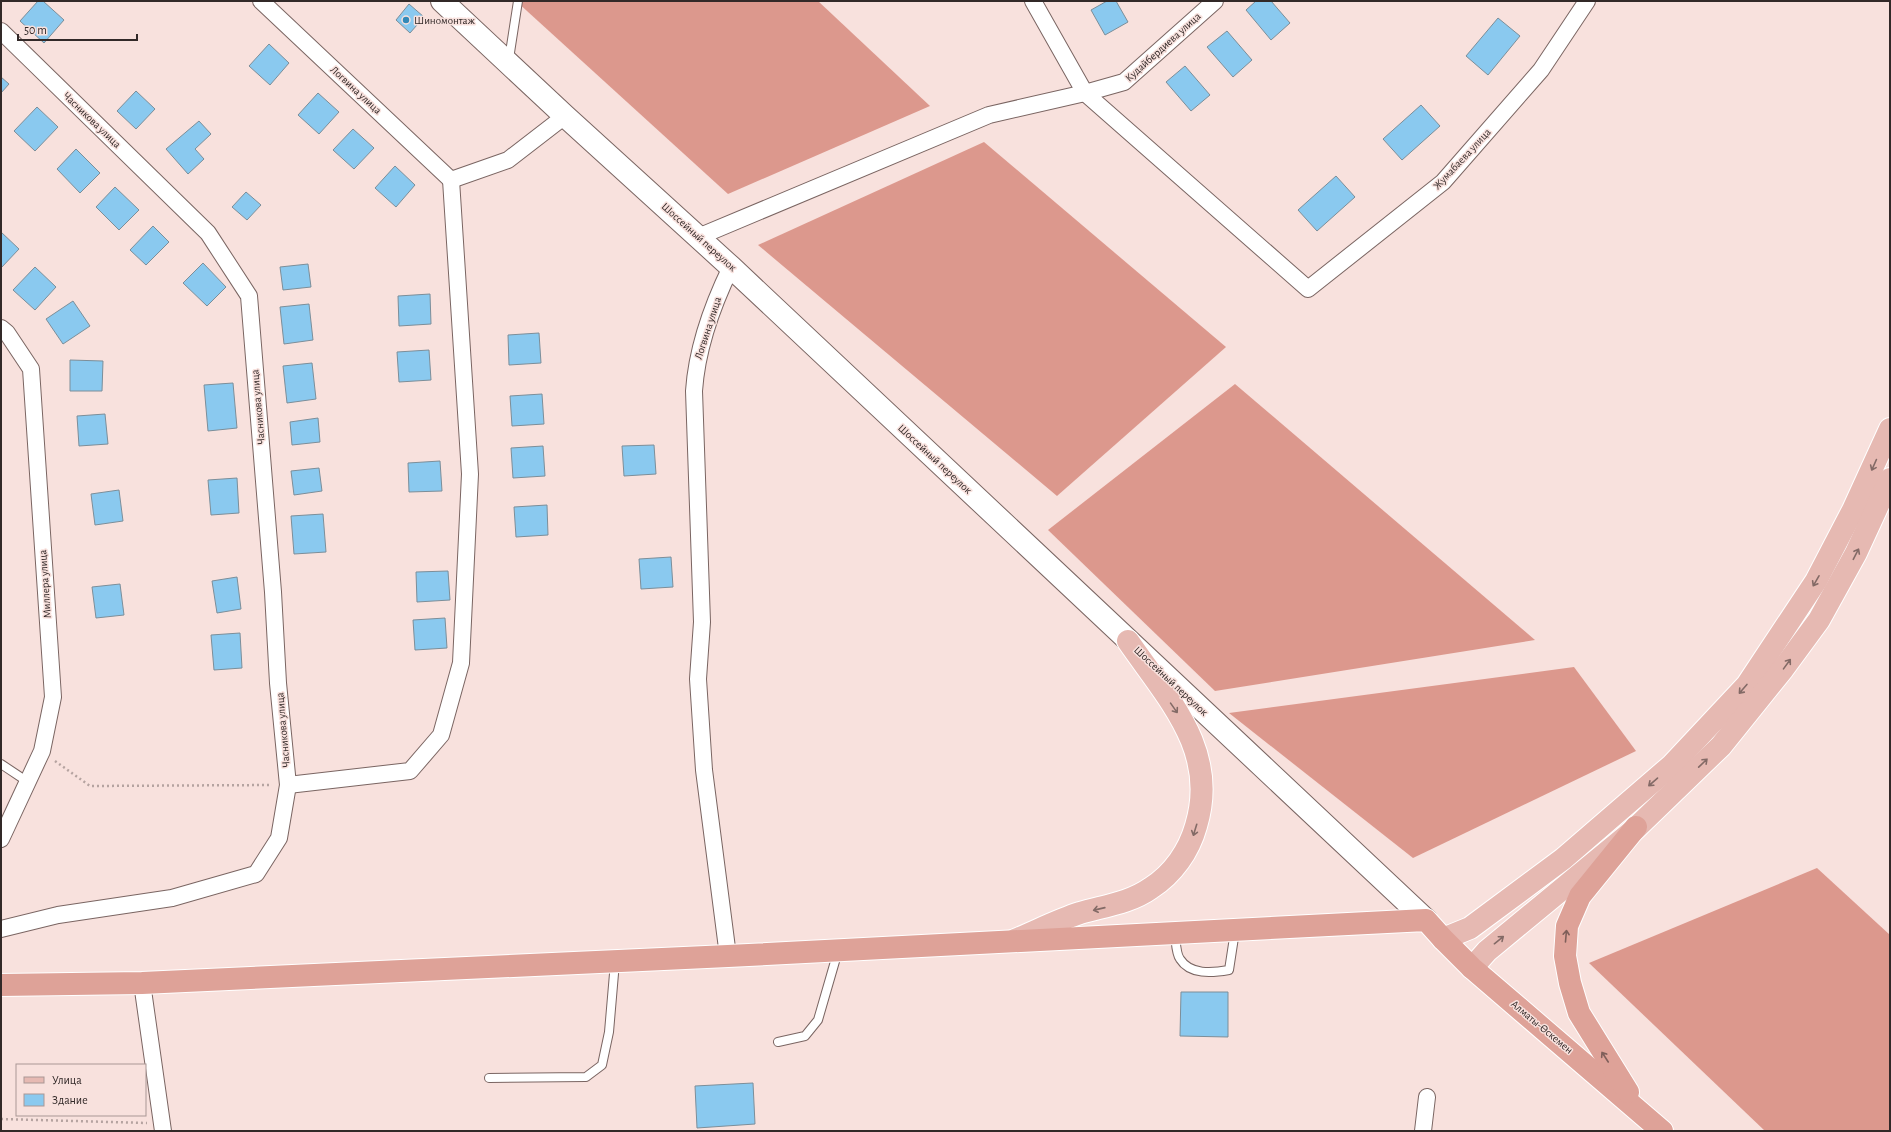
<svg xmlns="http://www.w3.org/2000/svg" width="1891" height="1132" font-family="'Alegreya Sans',sans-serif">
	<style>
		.forest { fill: #dc988d }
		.building { fill: #8ac9ef; stroke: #7c8e99 }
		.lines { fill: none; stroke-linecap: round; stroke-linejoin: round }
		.service-casing { stroke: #7a6562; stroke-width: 10 }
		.minor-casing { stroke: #7a6562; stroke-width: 18 }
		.secondary-casing { stroke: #7a6562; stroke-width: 24 }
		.primary-casing { stroke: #fff; stroke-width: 24 }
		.trunk-casing { stroke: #fff; stroke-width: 24 }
		.path { stroke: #b5a3a0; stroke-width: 2.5; stroke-dasharray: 2 3; stroke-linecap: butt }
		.service { stroke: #fff; stroke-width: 8 }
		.minor { stroke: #fff; stroke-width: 16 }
		.secondary { stroke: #fff; stroke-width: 22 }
		.primary { stroke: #e6b9b2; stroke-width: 22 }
		.trunk { stroke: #dea298; stroke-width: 22 }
		.oneway { stroke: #836a66 }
		.oneway2 { stroke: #7f5f5a }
		.poi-dot { fill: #3289b8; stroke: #f8e1dd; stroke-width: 1.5 }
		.labels { text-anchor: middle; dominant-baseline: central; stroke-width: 3; stroke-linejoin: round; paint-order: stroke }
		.poi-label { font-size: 11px; fill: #322928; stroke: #f8e1dd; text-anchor: start }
		.street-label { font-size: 11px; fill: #322928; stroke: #f8e1dd }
	</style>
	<rect width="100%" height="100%" fill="#f8e1dd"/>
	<g class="forest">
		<polygon points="516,1 818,1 930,106 728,194"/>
		<polygon points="984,142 1226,347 1057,496 758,245"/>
		<polygon points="1235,384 1535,640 1215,691 1048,530"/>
		<polygon points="1574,667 1636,751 1413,858 1229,713"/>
		<polygon points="1817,868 1890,935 1890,1131 1765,1131 1589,963"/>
	</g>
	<g class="building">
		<polygon points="38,1 43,1 64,20 44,43 20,21"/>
		<polygon points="1107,1 1116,1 1128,22 1105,35 1091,10"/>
		<polygon points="1256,1 1271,1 1290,23 1271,40 1246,10"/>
		<polygon points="409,4 424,17 410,33 396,20"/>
		<polygon points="1498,18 1520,36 1488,75 1466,56"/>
		<polygon points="1227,31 1252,60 1233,77 1207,47"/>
		<polygon points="269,44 289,63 270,85 249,66"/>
		<polygon points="1185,66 1210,95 1191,111 1166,82"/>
		<polygon points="1,77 9,84 1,93"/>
		<polygon points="136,91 155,109 136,129 117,111"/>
		<polygon points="318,93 339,112 319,134 298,115"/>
		<polygon points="1421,105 1440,126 1402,160 1383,139"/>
		<polygon points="37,107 58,127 35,151 14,131"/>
		<polygon points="199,121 211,134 195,149 204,159 188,174 166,149"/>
		<polygon points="353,129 374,148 354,169 333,150"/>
		<polygon points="76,149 100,173 80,193 57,169"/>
		<polygon points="395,166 415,185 396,207 375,188"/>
		<polygon points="1336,176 1355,197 1317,231 1298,210"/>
		<polygon points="115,187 139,210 119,230 96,207"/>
		<polygon points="246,192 261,205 247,220 232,207"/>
		<polygon points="153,226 169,242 146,265 130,250"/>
		<polygon points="1,232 19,249 1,268"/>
		<polygon points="203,263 226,287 207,306 183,283"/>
		<polygon points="308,264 311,287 283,290 280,267"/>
		<polygon points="35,267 56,287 35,310 13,290"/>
		<polygon points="430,294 431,324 399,326 398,296"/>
		<polygon points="73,301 90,326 63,344 46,319"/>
		<polygon points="309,304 313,340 284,344 280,307"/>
		<polygon points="539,333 541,363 509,365 508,335"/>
		<polygon points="429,350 431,380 399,382 397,352"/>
		<polygon points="70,360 103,361 102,391 70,391"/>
		<polygon points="312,363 316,399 287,403 283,366"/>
		<polygon points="233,383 237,428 208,431 204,385"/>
		<polygon points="542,394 544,424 512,426 510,396"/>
		<polygon points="105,414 108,444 79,446 77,416"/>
		<polygon points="318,418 320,442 292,445 290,422"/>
		<polygon points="654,445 656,474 624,476 622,446"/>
		<polygon points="543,446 545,476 513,478 511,448"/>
		<polygon points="440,461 442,491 409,492 408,463"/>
		<polygon points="319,468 322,491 294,495 291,471"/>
		<polygon points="237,478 239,513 211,515 208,480"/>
		<polygon points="119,490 123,521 95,525 91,494"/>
		<polygon points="547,505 548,535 516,537 514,507"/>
		<polygon points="323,514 326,552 294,554 291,516"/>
		<polygon points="671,557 673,587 641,589 639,559"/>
		<polygon points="448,571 450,600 417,602 416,572"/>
		<polygon points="237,577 241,609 217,613 212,581"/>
		<polygon points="120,584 124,615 96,618 92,587"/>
		<polygon points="445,618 447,648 415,650 413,620"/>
		<polygon points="240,633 242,668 214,670 211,635"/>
		<polygon points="1181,992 1228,992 1228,1037 1180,1036"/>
		<polygon points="753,1083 755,1124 697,1128 695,1086"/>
	</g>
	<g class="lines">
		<defs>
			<g id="service">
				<polyline points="509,59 518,1"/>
				<polyline points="1,764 28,782"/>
				<path d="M1175,935C1176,942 1176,954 1180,959C1190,975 1212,973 1229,970L1235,931"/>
				<polyline points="778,1042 805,1036 818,1020 838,951"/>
				<polyline points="489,1078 586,1077 602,1065 609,1032 615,962"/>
			</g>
			<g id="minor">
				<polyline points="261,1 451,180"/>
				<polyline points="1033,1 1085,93 1308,289 1443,182 1541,70 1587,1"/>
				<polyline points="1,31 208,233 249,296 273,592 278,683 288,785 279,838 256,874 172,898 58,915 1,929"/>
				<polyline points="698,237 989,115 1085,93 1124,82 1215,1"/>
				<polyline points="1,328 7,333 31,369 53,697 42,751 1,839"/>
				<polyline points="288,785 410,771 441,735 461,663 470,474 451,180 508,160 565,116"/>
				<path d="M728,956L704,770L698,679L702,622L694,391C697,347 712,306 731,267"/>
				<polyline points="142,983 163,1131"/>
				<polyline points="1423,1131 1427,1097"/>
			</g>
			<polyline id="secondary" points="442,1 565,116 731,267 1426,920"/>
			<g id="primary">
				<polyline points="1443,939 1470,928 1563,859 1672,765 1747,685 1816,581 1853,510 1890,429"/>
				<path d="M1015,940C1037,931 1058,920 1080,913C1104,906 1130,903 1151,888C1173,874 1189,851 1196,826C1219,751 1168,699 1128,641"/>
				<polyline points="1472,968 1487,951 1635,829 1721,746 1783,669 1819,620 1856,553 1890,479"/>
			</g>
			<g id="trunk">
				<polyline points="1,985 142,983 728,956 1426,920 1443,939 1472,968 1662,1131"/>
				<polyline points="1628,1092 1579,1013 1570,983 1565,956 1567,926 1580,896 1636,827"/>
			</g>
		</defs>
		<use href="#service" class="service-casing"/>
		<use href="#minor" class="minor-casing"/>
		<use href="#secondary" class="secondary-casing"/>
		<use href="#primary" class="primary-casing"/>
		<use href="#trunk" class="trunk-casing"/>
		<g class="path">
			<polyline points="55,761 90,786 272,785"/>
			<polyline points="1,1119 147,1123"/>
		</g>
		<use href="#service" class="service"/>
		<use href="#minor" class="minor"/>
		<use href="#secondary" class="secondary"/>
		<use href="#primary" class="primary"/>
		<use href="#trunk" class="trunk"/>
	</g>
	<defs><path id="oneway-shaft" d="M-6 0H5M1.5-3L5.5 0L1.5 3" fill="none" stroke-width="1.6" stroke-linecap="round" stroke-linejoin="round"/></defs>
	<g class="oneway">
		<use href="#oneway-shaft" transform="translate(1874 465) rotate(114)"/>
		<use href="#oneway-shaft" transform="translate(1856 554) rotate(-63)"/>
		<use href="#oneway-shaft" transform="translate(1816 581) rotate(120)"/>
		<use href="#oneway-shaft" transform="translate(1787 664) rotate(-54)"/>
		<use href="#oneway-shaft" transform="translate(1743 689) rotate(131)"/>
		<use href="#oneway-shaft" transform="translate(1174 708) rotate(55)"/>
		<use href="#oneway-shaft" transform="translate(1703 763) rotate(-44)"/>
		<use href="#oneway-shaft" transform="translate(1653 782) rotate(139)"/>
		<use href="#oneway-shaft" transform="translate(1195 830) rotate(107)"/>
		<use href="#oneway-shaft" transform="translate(1099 909) rotate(167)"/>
		<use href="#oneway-shaft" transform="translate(1499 940) rotate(-39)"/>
	</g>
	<g class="oneway2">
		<use href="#oneway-shaft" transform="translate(1566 936) rotate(-85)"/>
		<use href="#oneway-shaft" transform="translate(1605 1057) rotate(-123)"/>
	</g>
	<circle class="poi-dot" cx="406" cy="20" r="4"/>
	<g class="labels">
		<g class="poi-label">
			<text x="414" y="20">Шиномонтаж</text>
		</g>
		<g class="street-label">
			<text transform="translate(1163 47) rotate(-42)">Кудайбердиева улица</text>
			<text transform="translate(356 90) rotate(43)">Логвина улица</text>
			<text transform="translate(92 120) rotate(44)">Часникова улица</text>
			<text transform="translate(1462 159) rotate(-47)">Жумабаева улица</text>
			<text transform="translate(699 237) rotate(42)">Шоссейный переулок</text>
			<text transform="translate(708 328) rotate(-72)">Логвина улица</text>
			<text transform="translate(258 407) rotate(-95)">Часникова улица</text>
			<text transform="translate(935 459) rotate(43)">Шоссейный переулок</text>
			<text transform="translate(45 584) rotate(-94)">Миллера улица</text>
			<text transform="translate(1171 681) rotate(43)">Шоссейный переулок</text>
			<text transform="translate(283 730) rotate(-95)">Часникова улица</text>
			<text transform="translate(1542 1027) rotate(40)">Алматы-Өскемен</text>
		</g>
	</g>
	<rect width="1891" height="1132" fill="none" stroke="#322928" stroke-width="4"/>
	<rect x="16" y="1064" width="130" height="52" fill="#f8e1dd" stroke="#a99795"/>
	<rect x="24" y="1077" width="20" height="6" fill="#e6b9b2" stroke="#a99795"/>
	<text x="52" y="1084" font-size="12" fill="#322928">Улица</text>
	<rect x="24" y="1094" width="20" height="12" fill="#8ac9ef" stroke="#a99795"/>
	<text x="52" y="1104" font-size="12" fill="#322928">Здание</text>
	<path d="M18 34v6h119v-6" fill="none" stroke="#322928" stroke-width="2"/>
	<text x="24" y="34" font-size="12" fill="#322928" stroke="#f8e1dd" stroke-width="3" paint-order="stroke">50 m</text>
</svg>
